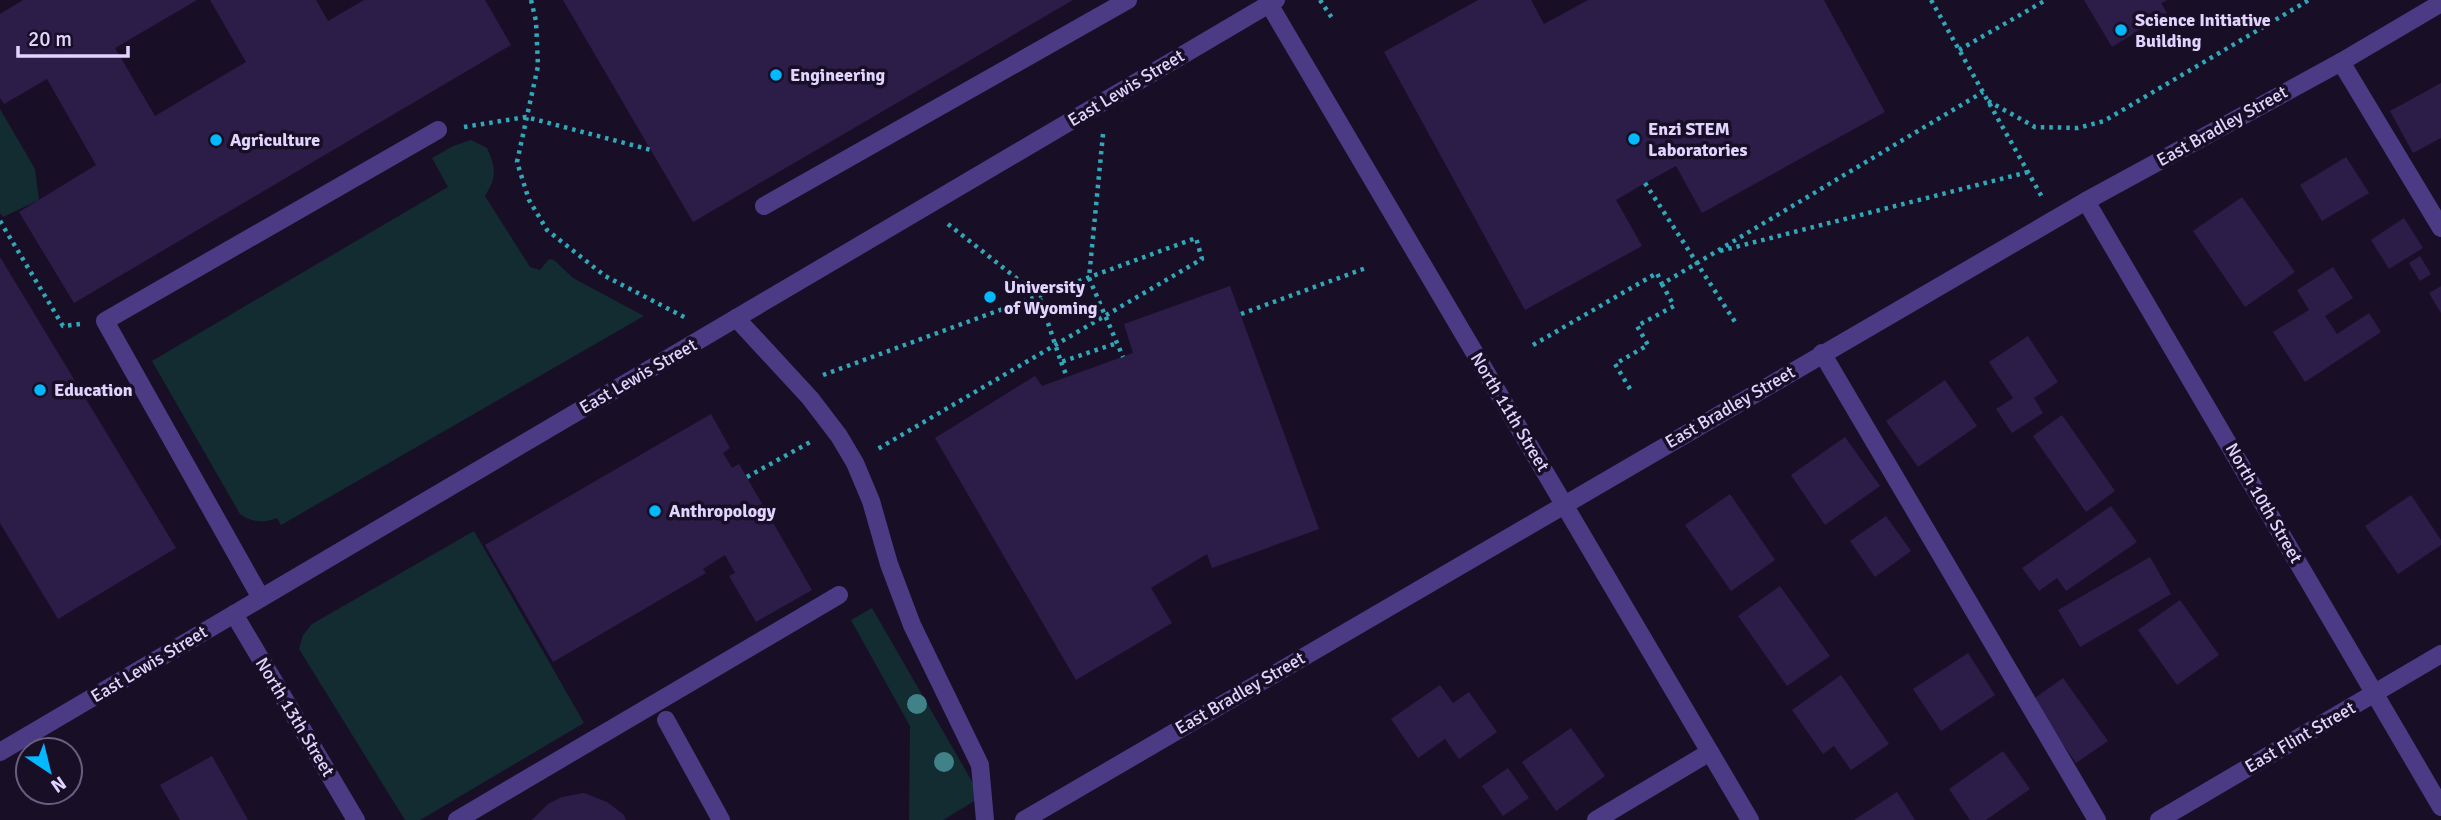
<svg xmlns="http://www.w3.org/2000/svg" width="2441" height="820" font-family="Signika,sans-serif">
	<style>
		.green { fill: #122c31 }
		.building { fill: #2c1c48 }
		.lines { fill: none; stroke-linecap: round; stroke-linejoin: round }
		.path { stroke: #30a8b8; stroke-width: 4.5; stroke-dasharray: 3.5 5; stroke-linecap: butt }
		.service { stroke: #4b3b85; stroke-width: 18 }
		.pedestrian { stroke: #4b3b85; stroke-width: 18 }
		.minor { stroke: #4b3b85; stroke-width: 18 }
		.tree { fill: #408287 }
		.poi-dot { fill: #02b8fe; stroke: #180f27; stroke-width: 2.5 }
		.labels { text-anchor: middle; dominant-baseline: central; stroke-width: 7; stroke-linejoin: round; paint-order: stroke }
		.poi-label { font-size: 18px; font-weight: bold; fill: #e1d5ff; stroke: #180f27; text-anchor: start }
		.street-label { font-size: 18px; fill: #e1d5ff; stroke: #180f27 }
	</style>
	<rect width="100%" height="100%" fill="#180f27"/>
	<g class="green">
		<polygon points="0,109 35,169 39,200 3,217 0,213"/>
		<path d="M471,140L487,148C496,168 497,177 485,196L530,267L540,270L549,259L554,260L573,278L644,316L281,525L277,518C263,523 253,523 240,514L152,361L448,187L432,158L453,146Z"/>
		<polygon points="474,531 584,723 420,820 405,820 299,649 303,635 312,624"/>
		<polygon points="872,608 981,797 943,820 909,820 910,726 851,620"/>
	</g>
	<g class="building">
		<polygon points="23,0 197,0 115,48 155,116 246,62 210,0 316,0 328,21 364,0 485,0 511,45 74,303 19,212 96,165 47,79 4,104 0,98 0,14"/>
		<polygon points="563,0 1073,0 693,222"/>
		<polygon points="1478,0 1531,0 1544,24 1588,0 1824,0 1885,112 1702,213 1676,166 1645,183 1616,200 1642,246 1525,310 1384,52"/>
		<polygon points="2084,0 2167,0 2161,3 2167,13 2112,47"/>
		<polygon points="2441,83 2441,138 2413,153 2390,111"/>
		<polygon points="2346,157 2369,193 2322,221 2300,185"/>
		<polygon points="2242,197 2295,272 2245,307 2193,231"/>
		<polygon points="2404,218 2423,248 2389,269 2371,240"/>
		<polygon points="2420,256 2431,274 2420,281 2409,263"/>
		<polygon points="0,257 176,548 58,619 0,523"/>
		<polygon points="2333,267 2353,298 2325,316 2337,334 2369,313 2381,332 2305,382 2273,332 2309,310 2297,290"/>
		<polygon points="1230,286 1319,529 1212,568 1207,554 1151,588 1172,623 1076,680 935,438 1035,376 1042,386 1133,353 1124,324"/>
		<polygon points="2441,286 2441,313 2429,293"/>
		<polygon points="2028,336 2058,382 2034,398 2043,413 2012,433 1996,409 2013,398 1989,362"/>
		<polygon points="1945,380 1977,426 1918,467 1886,421"/>
		<polygon points="711,414 730,448 723,453 732,468 739,464 812,590 756,622 729,576 735,573 725,555 703,569 706,573 553,662 485,545"/>
		<polygon points="2062,415 2115,491 2086,512 2033,436"/>
		<polygon points="1845,437 1880,486 1825,525 1791,475"/>
		<polygon points="1730,494 1775,560 1731,591 1685,525"/>
		<polygon points="2411,495 2441,540 2441,545 2398,574 2365,526"/>
		<polygon points="2111,506 2137,542 2066,591 2057,578 2039,591 2022,568"/>
		<polygon points="1886,516 1911,551 1875,577 1850,541"/>
		<polygon points="2150,557 2171,594 2080,647 2058,610"/>
		<polygon points="1780,586 1830,656 1787,686 1738,616"/>
		<polygon points="2180,600 2219,655 2177,685 2138,630"/>
		<polygon points="1968,653 1995,695 1941,731 1913,689"/>
		<polygon points="1841,675 1889,744 1851,770 1834,746 1823,754 1792,710"/>
		<polygon points="2063,678 2108,741 2076,763 2032,700"/>
		<polygon points="1440,685 1453,703 1469,692 1497,732 1459,759 1445,739 1418,758 1391,719"/>
		<polygon points="1571,728 1605,776 1556,811 1522,762"/>
		<polygon points="2003,751 2030,789 1986,820 1970,820 1949,789"/>
		<polygon points="212,756 248,820 180,820 160,785"/>
		<polygon points="1508,768 1529,798 1503,816 1482,786"/>
		<polygon points="1897,792 1915,820 1854,820"/>
		<polygon points="584,793 607,802 624,815 626,820 532,820 548,804 562,797"/>
	</g>
	<g class="lines">
		<g class="path">
			<polyline points="531,0 536,21 538,66 517,162 529,200 547,230 605,276 686,318"/>
			<polyline points="1320,0 1334,21"/>
			<polyline points="1931,0 2042,197"/>
			<polyline points="1959,50 2046,0"/>
			<polyline points="1988,101 2035,127 2078,128 2104,121 2309,0"/>
			<polyline points="464,127 526,117 651,150"/>
			<polyline points="1103,134 1089,278 1123,357"/>
			<polyline points="1645,183 1737,325"/>
			<polyline points="0,221 63,326 80,324"/>
			<polyline points="948,224 1039,296 1061,362 1117,343"/>
			<polyline points="1720,251 2028,172"/>
			<polyline points="1241,314 1366,268"/>
			<polyline points="1533,345 1657,273 1662,284 1983,92"/>
			<polyline points="1061,362 1067,377"/>
			<polyline points="823,375 1196,238 1202,259 876,450"/>
			<polyline points="1630,389 1615,364 1648,345 1637,326 1674,306 1662,284"/>
			<polyline points="747,477 812,441"/>
		</g>
		<g class="service">
			<polyline points="2341,62 2441,228"/>
			<polyline points="764,206 1128,0"/>
			<polyline points="1822,353 2097,820"/>
			<polyline points="261,598 105,321 438,130"/>
			<polyline points="666,720 721,820"/>
			<polyline points="457,820 839,595"/>
			<polyline points="1596,820 1710,752"/>
		</g>
		<polyline class="pedestrian" points="736,318 810,398 839,436 855,463 871,501 889,564 912,625 980,765 985,820"/>
		<g class="minor">
			<polyline points="1269,4 1750,820"/>
			<polyline points="2086,201 2441,807"/>
			<polyline points="234,614 356,820"/>
			<polyline points="0,752 1276,0"/>
			<polyline points="1024,820 2086,201 2341,62 2441,3"/>
			<polyline points="2159,820 2441,654"/>
		</g>
	</g>
	<g class="tree">
		<circle cx="917" cy="704" r="10"/>
		<circle cx="944" cy="762" r="10"/>
	</g>
	<g class="poi-dot">
		<circle cx="2121" cy="30" r="7"/>
		<circle cx="776" cy="75" r="7"/>
		<circle cx="1634" cy="139" r="7"/>
		<circle cx="216" cy="140" r="7"/>
		<circle cx="990" cy="297" r="7"/>
		<circle cx="40" cy="390" r="7"/>
		<circle cx="655" cy="511" r="7"/>
	</g>
	<g class="labels">
		<g class="poi-label">
			<text x="2135" y="20">Science Initiative<tspan x="2135" dy="21">Building</tspan></text>
			<text x="790" y="75">Engineering</text>
			<text x="1648" y="129">Enzi STEM<tspan x="1648" dy="21">Laboratories</tspan></text>
			<text x="230" y="140">Agriculture</text>
			<text x="1004" y="287">University<tspan x="1004" dy="21">of Wyoming</tspan></text>
			<text x="54" y="390">Education</text>
			<text x="669" y="511">Anthropology</text>
		</g>
		<g class="street-label">
			<text transform="translate(1126 88) rotate(-31)">East Lewis Street</text>
			<text transform="translate(2222 126) rotate(-29)">East Bradley Street</text>
			<text transform="translate(638 376) rotate(-30)">East Lewis Street</text>
			<text transform="translate(1730 407) rotate(-30)">East Bradley Street</text>
			<text transform="translate(1510 412) rotate(59)">North 11th Street</text>
			<text transform="translate(2264 503) rotate(60)">North 10th Street</text>
			<text transform="translate(149 664) rotate(-31)">East Lewis Street</text>
			<text transform="translate(1240 693) rotate(-30)">East Bradley Street</text>
			<text transform="translate(295 717) rotate(59)">North 13th Street</text>
			<text transform="translate(2300 737) rotate(-30)">East Flint Street</text>
		</g>
	</g>
	<g transform="translate(49 771) rotate(145)"><circle r="33" fill="#180f27" stroke="#685e7d" stroke-width="2"/>
	<path d="M0-5L12 26L0 18L-12 26Z" fill="#02b8fe"/>
	<text y="-10" font-size="19" font-weight="bold" text-anchor="middle" fill="#e1d5ff">N</text>
	</g>
	<path d="M18 46v10h110v-10" fill="none" stroke="#e1d5ff" stroke-width="3.5"/>
	<text x="28" y="46" font-size="21" fill="#e1d5ff" stroke="#180f27" stroke-width="5" paint-order="stroke">20 m</text>
</svg>
